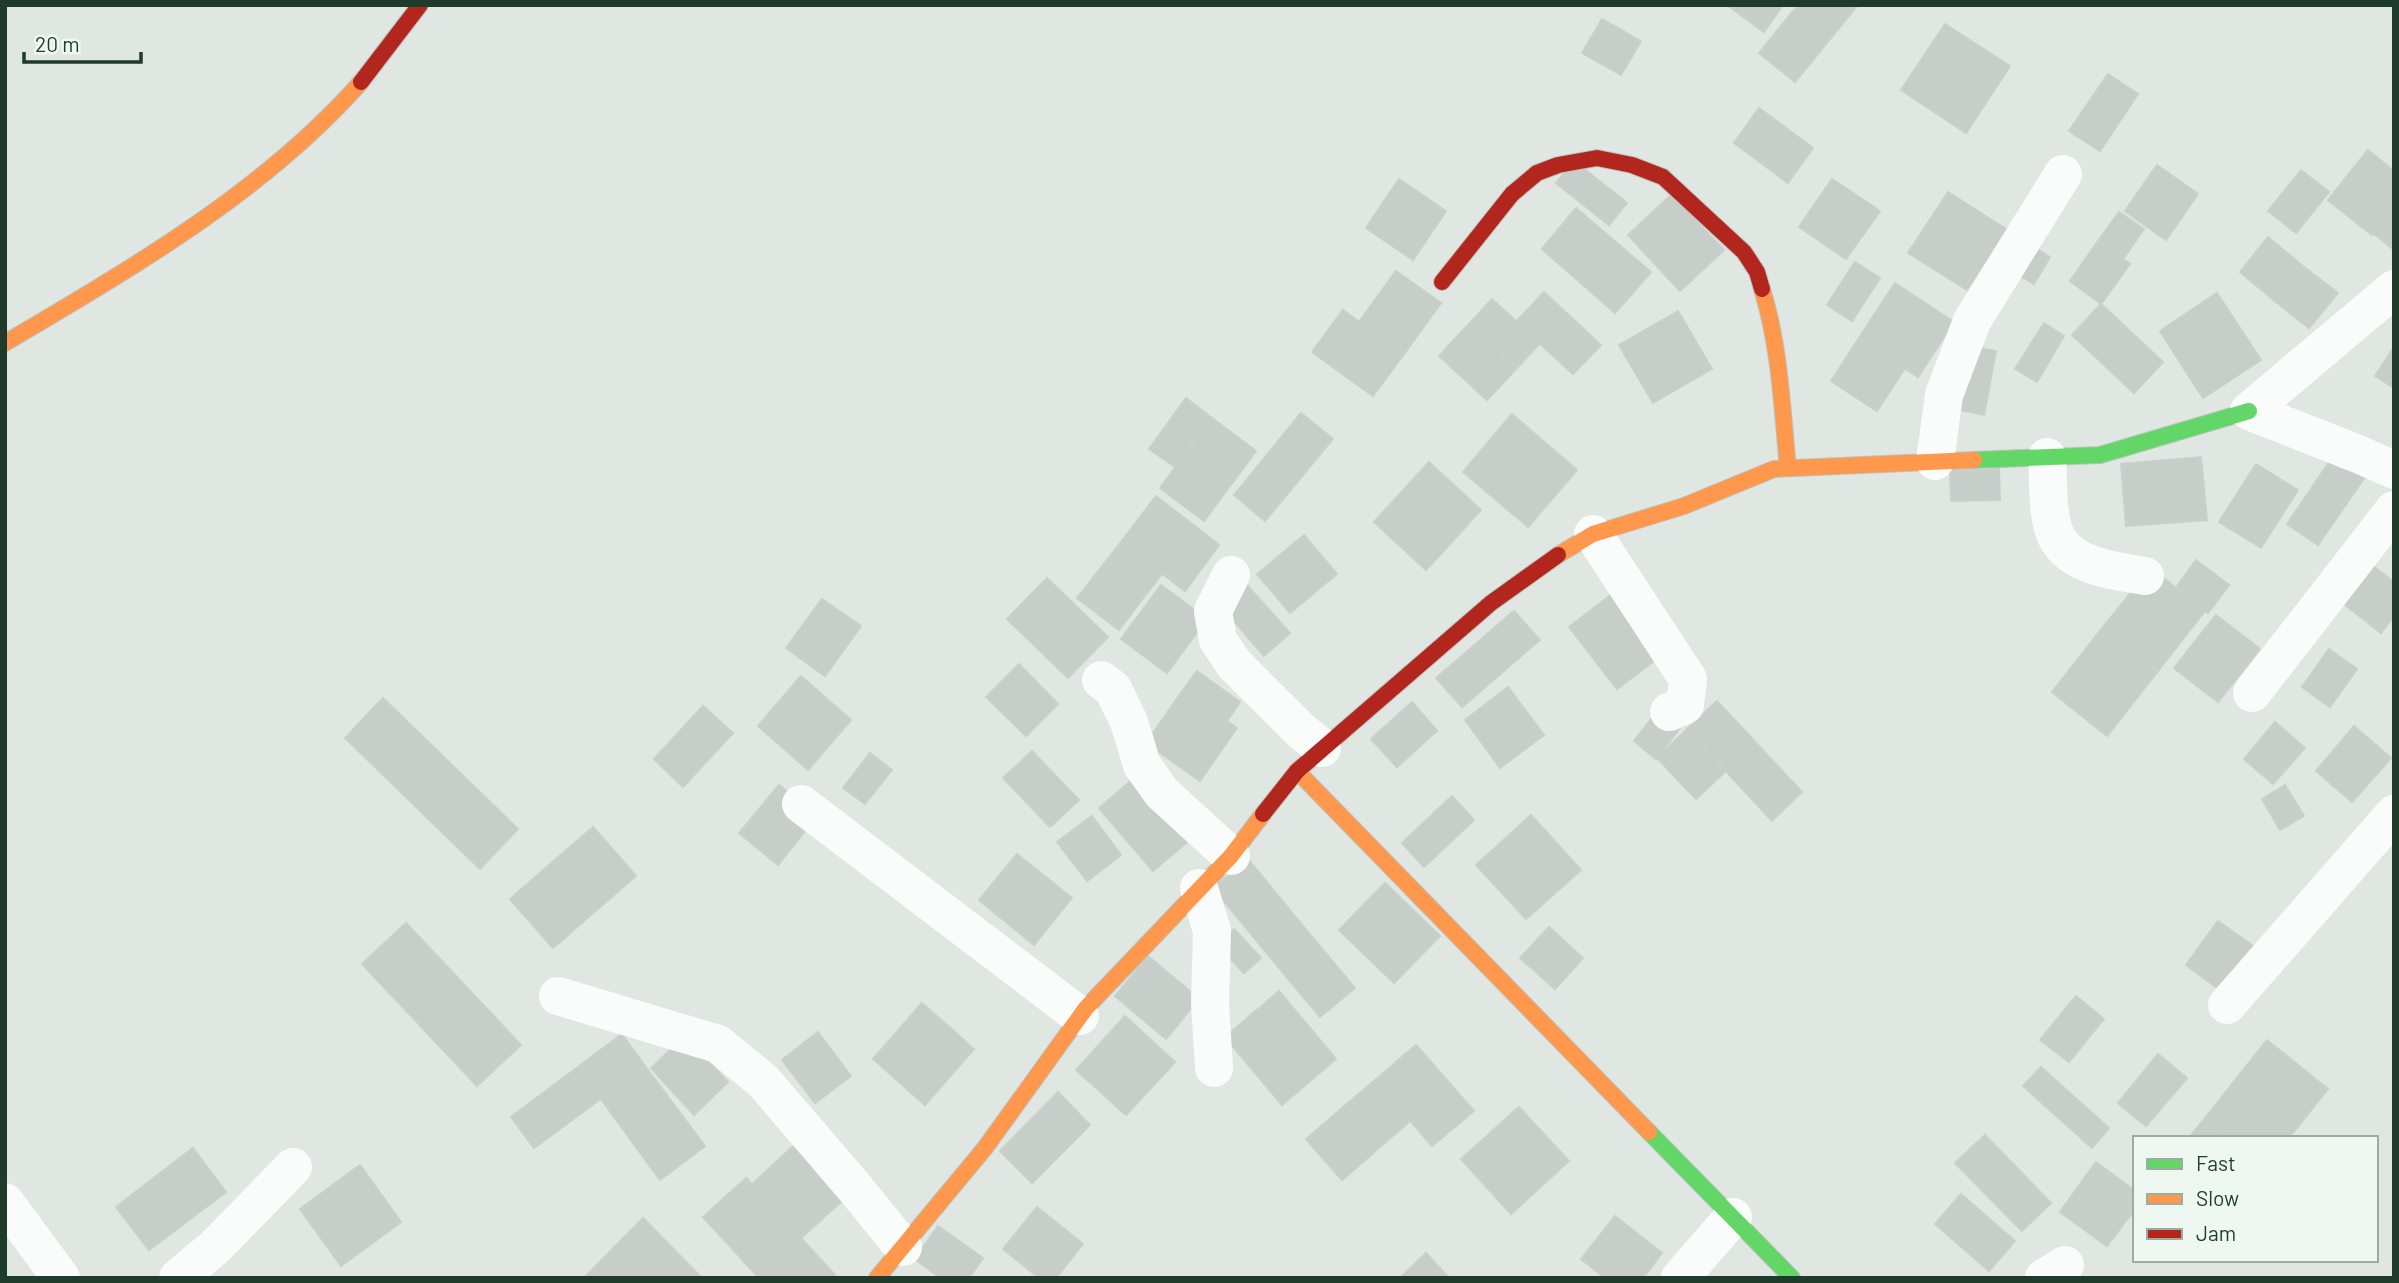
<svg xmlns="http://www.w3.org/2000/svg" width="2399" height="1283" font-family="Barlow,sans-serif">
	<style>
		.building { fill: #c7ceca; stroke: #c9d0cb; stroke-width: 2 }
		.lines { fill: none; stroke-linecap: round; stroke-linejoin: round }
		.fast-casing { stroke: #bac4bd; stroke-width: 18 }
		.slow-casing { stroke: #bac4bd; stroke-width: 18 }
		.jam-casing { stroke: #bac4bd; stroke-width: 18 }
		.street { stroke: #fafbfb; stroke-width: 38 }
		.fast { stroke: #63d668; stroke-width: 16 }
		.slow { stroke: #ff974d; stroke-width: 16 }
		.jam { stroke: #b3261e; stroke-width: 16 }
	</style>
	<rect width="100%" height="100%" fill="#e0e7e2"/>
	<g class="building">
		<polygon points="1727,5 1783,5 1764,32"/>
		<polygon points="1798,5 1858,5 1795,82 1759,53"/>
		<polygon points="1602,19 1641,41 1621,75 1582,53"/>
		<polygon points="1945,24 2010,66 1966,133 1901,90"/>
		<polygon points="2108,74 2138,94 2100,151 2069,131"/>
		<polygon points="1759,108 1813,148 1788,183 1734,143"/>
		<polygon points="2368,150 2394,171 2394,207 2372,235 2328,200"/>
		<polygon points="1574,161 1627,203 1609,225 1556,183"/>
		<polygon points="2157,165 2198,194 2166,240 2125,211"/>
		<polygon points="2301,170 2329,192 2296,233 2268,211"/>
		<polygon points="1399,179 1446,211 1413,260 1366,228"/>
		<polygon points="1832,179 1880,211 1846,259 1799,227"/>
		<polygon points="1948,192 2006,229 1967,290 1908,253"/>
		<polygon points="1671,195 1724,250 1680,291 1628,235"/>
		<polygon points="1576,208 1651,272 1615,313 1542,249"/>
		<polygon points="2394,208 2394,250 2373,233"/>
		<polygon points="2119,212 2144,229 2123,259 2098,241"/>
		<polygon points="2268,237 2304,267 2276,302 2240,272"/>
		<polygon points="2022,240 2050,257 2034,284 2005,267"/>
		<polygon points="2098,241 2130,264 2101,304 2070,281"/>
		<polygon points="1855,262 1880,278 1852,321 1827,305"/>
		<polygon points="2304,267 2338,293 2309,328 2276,302"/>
		<polygon points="1396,271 1441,303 1404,354 1359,322"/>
		<polygon points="1895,283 1954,322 1918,377 1859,338"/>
		<polygon points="1544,292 1601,345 1573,374 1516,322"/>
		<polygon points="2217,293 2261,360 2203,398 2160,331"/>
		<polygon points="1492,299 1540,343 1517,368 1469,324"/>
		<polygon points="2101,304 2163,362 2134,393 2072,335"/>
		<polygon points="1343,310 1404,354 1373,396 1312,352"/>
		<polygon points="1678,311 1712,369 1653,403 1619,345"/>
		<polygon points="2044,323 2064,336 2037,382 2015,369"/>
		<polygon points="1469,324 1517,368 1487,400 1439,356"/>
		<polygon points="1859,338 1905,368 1877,411 1831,381"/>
		<polygon points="1964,345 1996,351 1984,415 1952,408"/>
		<polygon points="2394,347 2394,388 2375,376"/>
		<polygon points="1186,398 1212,418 1175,467 1149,449"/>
		<polygon points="1301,413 1333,439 1265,521 1234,495"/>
		<polygon points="1512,414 1577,470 1528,527 1463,472"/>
		<polygon points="1212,418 1256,451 1204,521 1160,488"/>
		<polygon points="2334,455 2365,477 2318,545 2287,524"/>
		<polygon points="2201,457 2207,520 2126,526 2121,464"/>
		<polygon points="1429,462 1481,510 1426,570 1374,522"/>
		<polygon points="2256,464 2298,490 2261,548 2219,522"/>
		<polygon points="1999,469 2000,500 1951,501 1950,471"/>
		<polygon points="1156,496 1219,545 1185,591 1121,542"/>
		<polygon points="1304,535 1337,574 1290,613 1257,574"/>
		<polygon points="1121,542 1162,574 1144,597 1103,565"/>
		<polygon points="2196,560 2229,585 2208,613 2175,589"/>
		<polygon points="1103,565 1144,597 1119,630 1077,598"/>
		<polygon points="2373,566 2394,582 2394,616 2381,633 2344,604"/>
		<polygon points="2151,568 2205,611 2158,671 2103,627"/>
		<polygon points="1047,578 1108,637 1068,678 1007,619"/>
		<polygon points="1246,584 1290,633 1264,656 1221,606"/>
		<polygon points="1161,585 1207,619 1167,673 1121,639"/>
		<polygon points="1620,588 1667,651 1617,689 1569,627"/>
		<polygon points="822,599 861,626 825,676 786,648"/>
		<polygon points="1514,611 1540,640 1462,707 1436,678"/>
		<polygon points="2216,615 2260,649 2218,702 2174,668"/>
		<polygon points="2103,627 2158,671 2107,736 2052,692"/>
		<polygon points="2329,649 2357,669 2330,707 2302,687"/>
		<polygon points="1019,664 1058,704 1026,736 986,697"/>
		<polygon points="1197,671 1240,702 1227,721 1183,690"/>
		<polygon points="801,676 851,720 808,770 758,726"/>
		<polygon points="1508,687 1544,735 1500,768 1465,720"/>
		<polygon points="1183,690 1237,728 1200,781 1146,743"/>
		<polygon points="383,698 518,829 480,869 345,738"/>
		<polygon points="1717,701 1802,792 1772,821 1687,729"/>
		<polygon points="1412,702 1437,731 1397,767 1371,739"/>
		<polygon points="703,706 733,733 683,787 654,759"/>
		<polygon points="1658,710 1680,728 1656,759 1634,741"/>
		<polygon points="2275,722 2305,748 2273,784 2244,759"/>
		<polygon points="2354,726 2391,758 2352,802 2316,771"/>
		<polygon points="1687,729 1726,771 1696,799 1657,758"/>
		<polygon points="1032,751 1079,800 1050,827 1003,778"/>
		<polygon points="870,753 892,770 865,804 843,788"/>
		<polygon points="1139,774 1193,837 1153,871 1099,808"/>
		<polygon points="779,785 817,816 778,865 739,833"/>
		<polygon points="2285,785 2304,816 2280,830 2262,799"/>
		<polygon points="1452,796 1474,820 1424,867 1402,843"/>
		<polygon points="1531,815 1581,870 1526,919 1476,865"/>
		<polygon points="1092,816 1121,855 1087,881 1057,842"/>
		<polygon points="593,827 636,876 553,948 510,899"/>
		<polygon points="1017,854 1072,898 1034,945 979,900"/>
		<polygon points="1248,859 1313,938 1278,967 1213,888"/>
		<polygon points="1385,883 1440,936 1394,983 1339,930"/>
		<polygon points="2218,921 2256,948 2223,992 2186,965"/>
		<polygon points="406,923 457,977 413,1018 362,964"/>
		<polygon points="1549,927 1583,958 1555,989 1520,958"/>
		<polygon points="1234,929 1261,958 1244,973 1217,945"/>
		<polygon points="1313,938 1355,988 1320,1017 1278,967"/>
		<polygon points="1148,956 1199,999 1166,1039 1115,996"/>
		<polygon points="457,977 521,1045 477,1086 413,1018"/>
		<polygon points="1279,991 1336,1059 1282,1105 1225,1037"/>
		<polygon points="2076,996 2104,1019 2069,1062 2040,1040"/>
		<polygon points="922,1003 974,1049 925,1105 873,1059"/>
		<polygon points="1125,1016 1175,1062 1126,1115 1076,1070"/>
		<polygon points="818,1032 851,1076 815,1103 782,1060"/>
		<polygon points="622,1034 645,1066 534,1148 511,1117"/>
		<polygon points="685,1036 728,1082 694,1115 651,1068"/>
		<polygon points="2267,1040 2328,1089 2289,1138 2229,1138 2205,1118"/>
		<polygon points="1416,1045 1474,1111 1432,1146 1375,1080"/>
		<polygon points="2158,1054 2187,1078 2146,1126 2118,1103"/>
		<polygon points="645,1066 705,1146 660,1180 601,1099"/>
		<polygon points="2041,1067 2109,1128 2092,1148 2023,1086"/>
		<polygon points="1375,1080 1410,1121 1342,1180 1306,1139"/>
		<polygon points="1058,1092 1090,1125 1032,1183 1000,1151"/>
		<polygon points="1519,1107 1569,1161 1511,1214 1461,1159"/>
		<polygon points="2205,1118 2229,1138 2189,1138"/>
		<polygon points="1985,1135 2051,1203 2022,1231 1955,1163"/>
		<polygon points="801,1139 851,1193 801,1238 752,1184"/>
		<polygon points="193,1148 226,1192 149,1250 116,1207"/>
		<polygon points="2096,1162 2135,1191 2135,1209 2107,1246 2060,1212"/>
		<polygon points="360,1165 401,1222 341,1266 300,1209"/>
		<polygon points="746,1178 835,1275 832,1278 759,1278 703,1217"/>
		<polygon points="1961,1194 2015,1241 1989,1271 1935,1224"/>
		<polygon points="1037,1207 1083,1244 1056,1278 1039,1278 1003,1249"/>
		<polygon points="1615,1216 1662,1253 1643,1278 1605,1278 1581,1259"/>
		<polygon points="643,1218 702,1278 588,1278 586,1276"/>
		<polygon points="938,1226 983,1258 969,1278 940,1278 915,1259"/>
		<polygon points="1426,1253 1449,1278 1400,1278"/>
	</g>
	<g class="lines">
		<defs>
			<g id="fast">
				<polyline points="1974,460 2100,455 2249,411"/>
				<polyline points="1649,1132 1792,1278"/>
			</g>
			<g id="slow">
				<path d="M1762,289C1780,347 1782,408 1788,468"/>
				<path d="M5,343C130,269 264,192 361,82"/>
				<polyline points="1558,555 1593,534 1684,506 1774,469 1974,460"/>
				<polyline points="1297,771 1649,1132"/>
				<polyline points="877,1278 985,1148 1086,1008 1231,856 1263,814"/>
			</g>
			<g id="jam">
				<polyline points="361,82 420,5"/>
				<polyline points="1442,282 1512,194 1537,173 1558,165 1597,158 1632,165 1663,177 1744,252 1757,272 1762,289"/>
				<polyline points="1263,814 1297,771 1491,603 1558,555"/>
			</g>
		</defs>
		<use href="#fast" class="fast-casing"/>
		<use href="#slow" class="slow-casing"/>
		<use href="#jam" class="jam-casing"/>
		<g class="street">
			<polyline points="2394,289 2249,411 2358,454 2394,470"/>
			<path d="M2047,457C2049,480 2046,518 2057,538C2073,567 2116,571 2145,576"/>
			<polyline points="1935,461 1944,395 1972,321 2063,174"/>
			<polyline points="1593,534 1688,679 1685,705 1669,712"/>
			<polyline points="1231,575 1213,611 1218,640 1234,664 1299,729 1322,748"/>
			<polyline points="1101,680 1113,689 1129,722 1142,765 1162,793 1231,856"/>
			<polyline points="2252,693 2394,510"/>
			<polyline points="801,804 1080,1016"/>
			<polyline points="1199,888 1212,931 1210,1003 1214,1068"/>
			<polyline points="558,996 718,1044 763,1081 854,1187 903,1247"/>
			<polyline points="2227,1005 2394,814"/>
			<polyline points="5,1202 61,1278"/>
			<polyline points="178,1278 216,1246 293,1167"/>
			<polyline points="1680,1278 1733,1217"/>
			<polyline points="2044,1278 2065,1265"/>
		</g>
		<use href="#fast" class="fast"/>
		<use href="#slow" class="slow"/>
		<use href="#jam" class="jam"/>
	</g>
	<rect width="2399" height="1283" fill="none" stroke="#1e3b2b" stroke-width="14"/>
	<rect x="2133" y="1136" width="245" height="126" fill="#eef7f0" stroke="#9baca1" stroke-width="2"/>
	<rect x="2147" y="1159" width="35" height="10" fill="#63d668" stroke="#9baca1" stroke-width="2"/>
	<text x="2196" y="1171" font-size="21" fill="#1e3b2b">Fast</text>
	<rect x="2147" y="1194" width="35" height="10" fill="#ff974d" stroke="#9baca1" stroke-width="2"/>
	<text x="2196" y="1206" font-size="21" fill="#1e3b2b">Slow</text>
	<rect x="2147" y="1229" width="35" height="10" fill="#b3261e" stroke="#9baca1" stroke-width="2"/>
	<text x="2196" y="1241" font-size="21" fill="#1e3b2b">Jam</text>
	<path d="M24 52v10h117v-10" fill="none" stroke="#1e3b2b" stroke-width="3.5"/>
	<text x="35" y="52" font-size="21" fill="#1e3b2b" stroke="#eef7f0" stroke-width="5" paint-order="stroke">20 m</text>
</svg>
